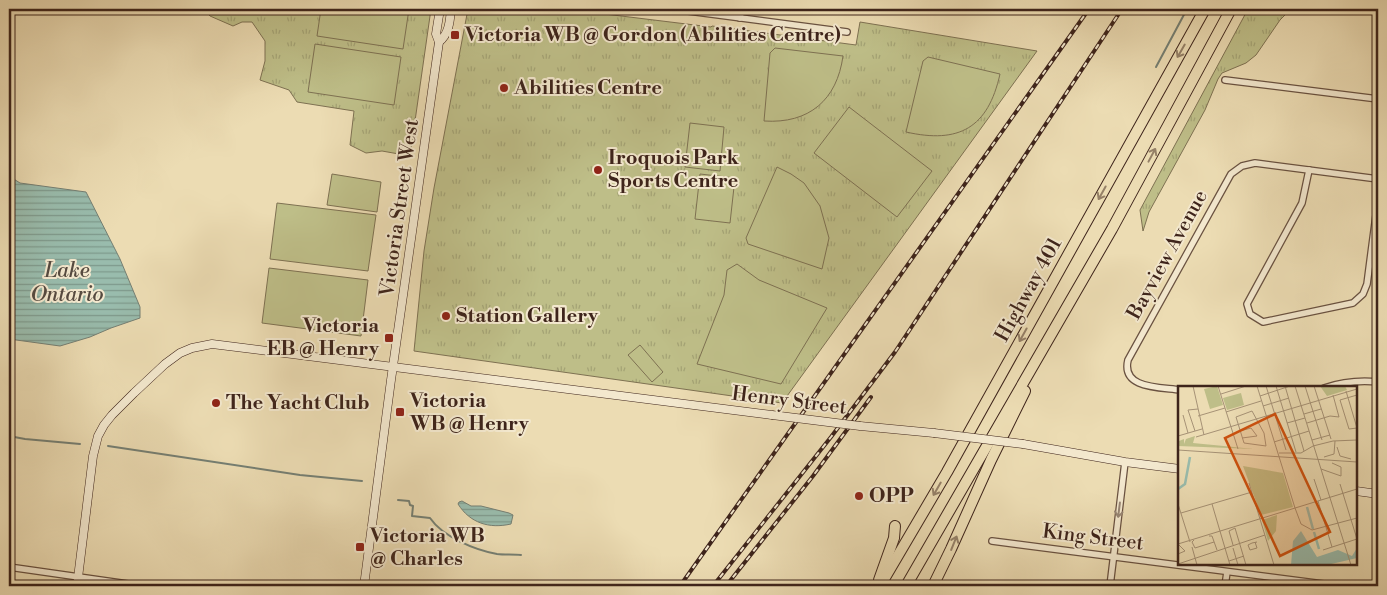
<svg xmlns="http://www.w3.org/2000/svg" width="1387" height="595" font-family="'Libre Bodoni',serif">
	<style>
		.grass { fill: url(#grass-tufts); stroke: #7e7152 }
		.pitch { fill: #bebe88; stroke: #7e7152 }
		.water { fill: url(#water-rules); stroke: #757f73 }
		.lines { fill: none; stroke-linecap: round; stroke-linejoin: round }
		.stream { stroke: #757f73; stroke-width: 2 }
		.street-casing { stroke: #6a5241; stroke-width: 8 }
		.secondary-casing { stroke: #3e241b; stroke-width: 9 }
		.highway-casing { stroke: #3e241b; stroke-width: 12 }
		.street { stroke: #f3e8ce; stroke-width: 5.5 }
		.secondary { stroke: #f3e8ce; stroke-width: 8 }
		.highway { stroke: #ecdcb3; stroke-width: 10 }
		.rail-casing { stroke: #3e241b; stroke-width: 4 }
		.rail { stroke: #f3e8ce; stroke-width: 2; stroke-dasharray: 5.5; stroke-linecap: butt }
		.secondary-bridge-casing { stroke: #3e241b; stroke-width: 9; stroke-linecap: butt }
		.secondary-bridge { stroke: #f3e8ce; stroke-width: 8 }
		.oneway { stroke: #958067 }
		.oneway2 { stroke: #988674 }
		.poi-dot { fill: #8f2418; stroke: #f3e8ce; stroke-width: 2 }
		.labels { text-anchor: middle; dominant-baseline: central; stroke-width: 4; stroke-linejoin: round; paint-order: stroke }
		.poi-label { font-size: 20px; font-weight: bold; fill: #3e241b; stroke: #f3e8ce; text-anchor: start }
		.street-label { font-size: 20px; fill: #3e241b; stroke: #f3e8ce }
		.water-label { font-size: 21px; font-style: italic; fill: #554a40; stroke: #f3e8ce }
		.inset-river { fill: none; stroke: #99bcad; stroke-width: 2.5 }
		.inset-road { fill: none; stroke: #a69276; stroke-width: 1 }
		.view { fill: #ce510e; fill-opacity: 0.15; stroke: #ce510e; stroke-width: 2.5 }
		.inset-edge { fill: none; stroke: #3e241b; stroke-width: 2.5 }
	</style>
	<defs>
		<pattern id="grass-tufts" width="24" height="20" patternUnits="userSpaceOnUse" patternTransform="scale(1.25)"><rect width="24" height="20" fill="#bebe88"/><path d="M3 7l-1-3M5 7V3M7 7l1-3M15 17l-1-3M17 17v-4M19 17l1-3" fill="none" stroke="#a4a375"/></pattern>
		<pattern id="water-rules" width="6" height="5" patternUnits="userSpaceOnUse" patternTransform="scale(1.25)"><rect width="6" height="5" fill="#99bcad"/><path d="M0 2.5h6" fill="none" stroke="#7e998c"/></pattern>
	</defs>
	<rect width="100%" height="100%" fill="#ecdcb3"/>
	<filter id="stains"><feTurbulence type="fractalNoise" baseFrequency=".004" numOctaves="4"/><feColorMatrix values="0 0 0 0 .2 0 0 0 0 .09 0 0 0 0 .02 0 0 0 .5 -.17"/></filter>
	<radialGradient id="worn" r=".72"><stop offset=".6" stop-color="#630" stop-opacity="0"/><stop offset="1" stop-color="#630" stop-opacity=".3"/></radialGradient>
	<g class="grass">
		<polygon points="203,9 431,9 410,156 382,151 366,153 350,145 354,111 297,102 289,90 260,80 265,61 265,41 252,22 242,22 233,26 210,16"/>
		<polygon points="468,9 564,9 711,27 712,26 856,45 860,22 1037,51 782,403 414,351 424,251 434,188"/>
		<polygon points="1248,9 1291,9 1280,20 1256,55 1246,63 1222,73 1218,79 1205,110 1149,212 1143,231 1140,210"/>
	</g>
	<g class="pitch">
		<polygon points="321,9 409,9 403,49 317,36"/>
		<polygon points="315,44 401,57 394,105 308,92"/>
		<path d="M775,48L843,56C837,100 809,124 764,121L770,53Z"/>
		<path d="M928,57L1000,74C988,128 959,144 906,132L923,61Z"/>
		<polygon points="849,107 932,171 897,217 814,153"/>
		<polygon points="690,123 724,127 720,171 685,167"/>
		<polygon points="777,167 791,174 804,183 820,206 829,238 822,269 748,244 746,238"/>
		<polygon points="332,174 381,182 377,212 327,205"/>
		<polygon points="700,174 735,178 730,223 695,219"/>
		<polygon points="277,203 376,215 368,271 270,259"/>
		<polygon points="737,264 759,280 827,308 781,384 697,364 724,295 727,270"/>
		<polygon points="269,268 368,280 361,336 262,323"/>
		<polygon points="640,345 663,372 652,382 628,355"/>
	</g>
	<g class="water">
		<polygon points="9,176 20,183 86,192 120,259 140,307 140,318 111,328 90,337 60,346 9,339"/>
		<path d="M462,501L471,506H481L509,513L513,515L511,524C489,529 470,523 458,504L459,502Z"/>
	</g>
	<g class="lines">
		<g class="stream">
			<polyline points="1156,67 1187,9"/>
			<polyline points="9,436 25,439 80,444"/>
			<polyline points="108,446 300,475 362,481"/>
			<path d="M398,500L409,501L410,505L413,506L412,516L430,518C443,537 475,550 497,554C505,555 513,554 521,555"/>
		</g>
		<defs>
			<g id="street">
				<polyline points="673,9 847,32"/>
				<polyline points="740,18 742,9"/>
				<polyline points="1225,80 1378,99"/>
				<polyline points="1309,170 1302,203 1247,304 1250,314 1263,322 1353,303 1363,294 1367,284 1378,200"/>
				<path d="M1324,388C1342,382 1359,380 1378,382"/>
				<path d="M1180,390C1160,387 1121,389 1128,360L1231,174L1242,166L1255,163L1378,179"/>
				<polyline points="992,541 1339,586"/>
				<polyline points="9,567 142,586"/>
				<polyline points="1110,586 1125,462"/>
				<polyline points="1225,586 1227,572"/>
			</g>
			<g id="secondary">
				<path d="M439,42C449,34 450,21 451,9"/>
				<polyline points="860,426 934,433"/>
				<polyline points="1023,444 1125,462 1180,469"/>
				<polyline points="1356,491 1378,494"/>
				<polyline points="77,586 93,456 98,436 104,425 112,415 134,393 165,364 180,353 192,348 212,344 772,415"/>
				<polyline points="364,586 391,380 439,42 436,34 440,9"/>
			</g>
			<g id="highway">
				<polyline points="879,580 894,538 895,526"/>
				<polyline points="880,586 947,472 1205,9"/>
				<polyline points="906,586 1112,229 1231,9"/>
				<polyline points="933,586 951,549 991,460 1025,391"/>
			</g>
		</defs>
		<use href="#street" class="street-casing"/>
		<use href="#secondary" class="secondary-casing"/>
		<use href="#highway" class="highway-casing"/>
		<use href="#street" class="street"/>
		<use href="#secondary" class="secondary"/>
		<use href="#highway" class="highway"/>
		<defs>
			<g id="rail">
				<polyline points="680,586 1089,9"/>
				<polyline points="713,586 831,437 895,352 1122,9"/>
				<polyline points="726,586 813,476 871,397"/>
			</g>
		</defs>
		<use href="#rail" class="rail-casing"/>
		<use href="#rail" class="rail"/>
		<defs>
			<g id="secondary-bridge">
				<polyline points="772,415 860,426"/>
				<polyline points="934,433 1023,444"/>
			</g>
		</defs>
		<use href="#secondary-bridge" class="secondary-bridge-casing"/>
		<use href="#secondary-bridge" class="secondary-bridge"/>
	</g>
	<defs><path id="oneway-shaft" d="M-6 0H5M1.5-3L5.5 0L1.5 3" fill="none" stroke-width="1.6" stroke-linecap="round" stroke-linejoin="round" transform="scale(1.25)"/></defs>
	<g class="oneway">
		<use href="#oneway-shaft" transform="translate(1181 51) rotate(120)"/>
		<use href="#oneway-shaft" transform="translate(1152 155) rotate(-62)"/>
		<use href="#oneway-shaft" transform="translate(1102 193) rotate(119)"/>
		<use href="#oneway-shaft" transform="translate(1023 335) rotate(119)"/>
		<use href="#oneway-shaft" transform="translate(937 489) rotate(120)"/>
		<use href="#oneway-shaft" transform="translate(954 543) rotate(-68)"/>
	</g>
	<use class="oneway2" href="#oneway-shaft" transform="translate(1119 510) rotate(97)"/>
	<g class="poi-dot">
		<rect x="450" y="30" width="10" height="10" rx="2.5"/>
		<circle cx="504" cy="88" r="5"/>
		<circle cx="598" cy="170" r="5"/>
		<circle cx="446" cy="316" r="5"/>
		<rect x="384" y="333" width="10" height="10" rx="2.5"/>
		<circle cx="216" cy="403" r="5"/>
		<rect x="395" y="407" width="10" height="10" rx="2.5"/>
		<circle cx="859" cy="496" r="5"/>
		<rect x="355" y="542" width="10" height="10" rx="2.5"/>
	</g>
	<g class="labels">
		<g class="poi-label">
			<text x="465" y="35">Victoria WB @ Gordon (Abilities Centre)</text>
			<text x="514" y="88">Abilities Centre</text>
			<text x="608" y="158">Iroquois Park<tspan x="608" dy="23">Sports Centre</tspan></text>
			<text x="456" y="316">Station Gallery</text>
			<text x="379" y="326" text-anchor="end">Victoria<tspan x="379" dy="23">EB @ Henry</tspan></text>
			<text x="410" y="401">Victoria<tspan x="410" dy="23">WB @ Henry</tspan></text>
			<text x="226" y="403">The Yacht Club</text>
			<text x="869" y="496">OPP</text>
			<text x="370" y="536">Victoria WB<tspan x="370" dy="23">@ Charles</tspan></text>
		</g>
		<g class="street-label">
			<text transform="translate(400 208) rotate(-82)">Victoria Street West</text>
			<text transform="translate(1168 255) rotate(-61)">Bayview Avenue</text>
			<text transform="translate(1029 290) rotate(-61)">Highway 401</text>
			<text transform="translate(789 401) rotate(7)">Henry Street</text>
			<text transform="translate(1093 538) rotate(7)">King Street</text>
		</g>
		<g class="water-label">
			<text x="67" y="271">Lake<tspan x="67" dy="24">Ontario</tspan></text>
		</g>
	</g>
	<g transform="translate(1178 386)">
		<rect width="179" height="179" fill="#ecdcb3"/>
		<path d="M39,0L45,19L32,23L26,3ZM142,0H167L169,4L149,10ZM63,7L66,19L49,24L45,12ZM17,50L15,57L76,63L0,60L1,55L6,53V58L8,53ZM65,80L105,87L115,121L83,129ZM99,129L98,145L90,155L84,134Z" fill="#bebe88"/>
		<path d="M123,145L139,171L160,164L174,170L179,162V172L149,179H113L115,155Z" fill="#99bcad"/>
		<path class="inset-river" d="M0,103L7,98L12,71M129,121L135,143M136,146L141,163"/>
		<path class="inset-road" d="M15,0L26,49M40,0L60,63M79,0L117,122M88,0L108,64M98,0L118,66M107,0L126,65M117,0L173,179M127,0L144,54M136,0L153,53M168,5L179,42M43,8L68,0M179,9L162,14L171,43L179,42M82,10L112,0M85,20L111,12M74,25L86,47L88,60L66,57L58,31ZM48,26L83,15M126,28L143,23M5,29L10,47M20,30L47,22M109,37L127,32M129,37L152,30L161,31L155,9M17,45L10,24L20,23M62,45L73,42L79,50L64,52M0,50L24,43M18,51L179,3M134,54L152,49M96,56L131,45M135,60L155,55L179,54M159,61L162,70L173,73M0,64L179,76M101,67H123L135,60M146,71L156,68L157,55M143,83L163,90V81L154,77M136,93L143,114M71,97L96,179M162,98L179,153M140,115L154,161M0,118L12,156M34,118L52,179M117,122L123,138L134,144L179,132M3,127L74,106M31,150H34L39,164M16,154L14,156L17,162L36,156M77,156L79,162L72,164L70,159L74,157L79,156M0,158L179,103M55,159L51,145L57,142L68,179M14,161L19,179M55,162L60,179M145,164L179,153M0,168L7,165L1,159M51,175L66,170M0,178L87,149"/>
		<path class="view" d="M97,28L152,146L102,170L47,52Z"/>
		<rect width="179" height="179" class="inset-edge"/>
	</g>
	<rect width="1387" height="595" fill="none" stroke="#ecdcb3" stroke-width="30"/>
	<rect x="10" y="10" width="1367" height="575" fill="none" stroke="#3e241b" stroke-width="2.5"/>
	<rect x="15" y="15" width="1357" height="565" fill="none" stroke="#3e241b"/>
	<rect width="100%" height="100%" filter="url(#stains)"/>
	<rect width="100%" height="100%" fill="url(#worn)"/>
</svg>
